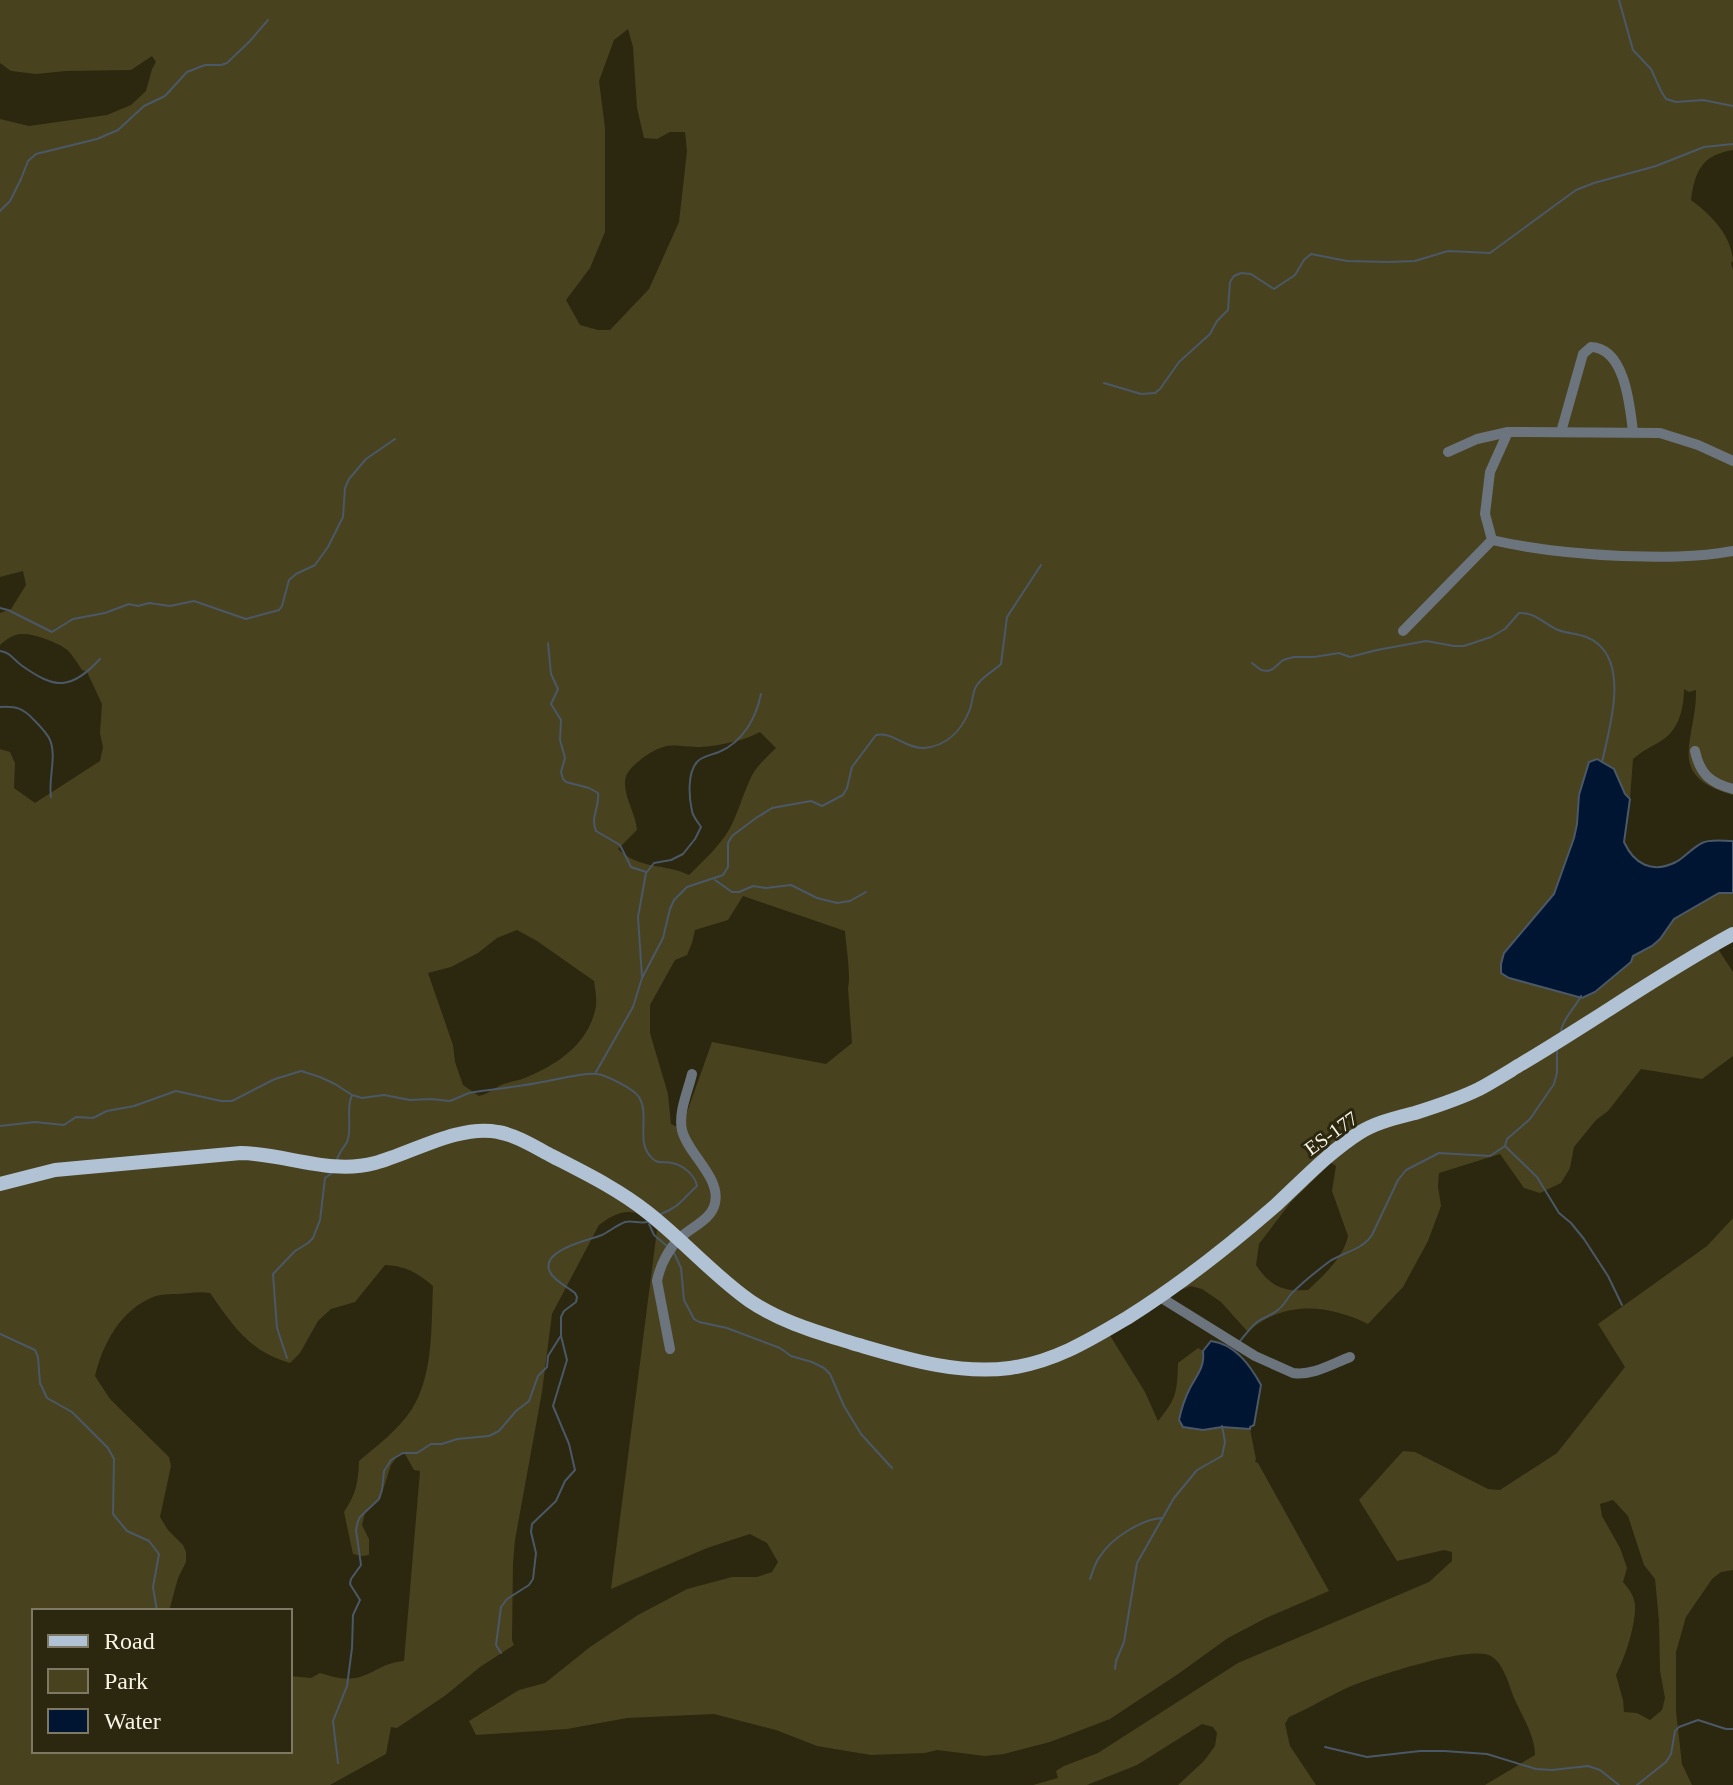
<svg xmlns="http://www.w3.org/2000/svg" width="1733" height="1785" font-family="Georgia,serif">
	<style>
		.green { fill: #49421f; fill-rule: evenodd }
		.water { fill: #001531; stroke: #4a5867; stroke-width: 2 }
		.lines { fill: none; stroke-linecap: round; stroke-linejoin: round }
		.stream { stroke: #4a5867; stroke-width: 2 }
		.minor { stroke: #6c747d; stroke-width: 10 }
		.major { stroke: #b1c2d5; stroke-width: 14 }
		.labels { text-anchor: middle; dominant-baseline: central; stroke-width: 6; stroke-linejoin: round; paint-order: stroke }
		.street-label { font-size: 20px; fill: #f6f3e4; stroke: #2c270f }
	</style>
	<rect width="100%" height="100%" fill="#2c270f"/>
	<g class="green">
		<path d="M0,0H1733V150C1702,155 1695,171 1691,200C1711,215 1731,234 1733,261L1731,263L1733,270V795C1663,775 1697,741 1696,690L1689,692L1684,689C1684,708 1679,730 1661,741C1651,747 1642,751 1633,759L1630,799L1625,794L1614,769L1589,762L1579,795L1577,824L1574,838L1554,894L1504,953L1501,964L1509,978L1583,998L1596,992L1632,961L1633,956L1652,946L1660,939L1673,919L1719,893H1733V940L1718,949L1733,972V1056L1702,1079L1641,1069L1608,1111L1596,1120L1574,1147L1570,1168L1561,1183L1540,1193L1524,1188L1500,1154L1439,1173L1438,1186L1441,1206L1428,1241L1403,1287L1368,1324C1328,1304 1283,1300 1248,1332L1221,1302L1202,1289L1191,1286L1171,1294L1109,1334L1145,1392L1158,1421C1177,1398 1177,1392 1178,1363L1198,1348L1203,1351C1205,1367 1197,1375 1190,1388C1185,1398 1181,1410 1179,1420L1183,1428L1203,1430L1222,1427L1250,1429L1256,1459L1255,1462L1258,1463L1329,1591L1266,1618L1228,1638L1178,1674L1110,1719L1050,1742L1004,1754L985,1756L937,1750L925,1753L871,1755L817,1746L776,1730L714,1714L627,1718L567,1729L476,1735L469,1721L519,1690L545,1683L590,1647L638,1615L687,1589L732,1577H757L772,1572L778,1562L767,1543L750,1534L707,1548L611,1589L657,1230C651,1225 643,1216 636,1213C623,1209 609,1217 599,1225L552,1314L542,1392L515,1540L513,1563L512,1640L514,1645L480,1667L446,1695L397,1728L391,1727L386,1754L330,1785H0V749L10,752L15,763L14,788L35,803L100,761L103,747L100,733L102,704L87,672L82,670C77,663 73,655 66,649C57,642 34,634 23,634C15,633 5,640 0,645V613L11,609L26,585L23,571L0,577V119L29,126L107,115L131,105L146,91L152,69L156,62L152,56L131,70L66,71L36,74L11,71L0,63ZM628,29L633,47L637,108L644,138L657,139L670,132H685L687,151L679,222L649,289L610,330H598L580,325L566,300L590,268L605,232V128L599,81L614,40ZM760,732L776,748C766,758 754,768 749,782C742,797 738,813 730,828C720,846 704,860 689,875C664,863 640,870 618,849L637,830C636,814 624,798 625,781C626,772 633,766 639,761C672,735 677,751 711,746C726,744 746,740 760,732ZM743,896L845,931C846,946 851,975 848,988L852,1043L826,1064L712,1042L681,1129L671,1124L668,1094L650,1033V1005L675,960L687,955L692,943L695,930L728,920ZM517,930L537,941L594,981C595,989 597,998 596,1006C589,1044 558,1064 525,1078C517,1081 508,1082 501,1085C493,1089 488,1094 479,1096L463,1085L455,1062L453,1045L428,973L451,967L478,953L497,938ZM1331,1163L1336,1166L1332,1191L1348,1236C1344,1257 1323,1276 1308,1290C1283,1292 1270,1286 1256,1265L1259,1244L1291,1202ZM385,1265C406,1266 418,1273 433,1286C431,1326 434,1373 412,1409C399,1429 377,1446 359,1461C358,1484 356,1494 344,1512L353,1554L362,1556L369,1555V1539L362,1525L365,1513L380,1499L391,1465L398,1455L405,1454L414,1470L420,1471L404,1661C383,1663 378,1671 360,1677C346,1681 333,1677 320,1673L311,1678L290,1676V1751H34V1611H169L178,1578L186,1562V1552L183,1545L168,1530L160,1517L171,1466L169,1457L110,1399L95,1376C103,1343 121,1310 153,1297C161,1294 170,1294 178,1294C189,1293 199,1291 210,1293C233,1326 250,1352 290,1363L300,1353L318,1321L331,1309L355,1302Z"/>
		<path d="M1733,1218V1570L1721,1572L1712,1579L1686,1617L1676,1652V1711L1682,1764L1692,1785H1485L1535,1755C1535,1736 1522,1716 1514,1698C1509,1685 1504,1664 1491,1656C1472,1644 1372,1677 1349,1687C1329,1696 1310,1708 1289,1717L1285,1724L1290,1746L1316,1785H1178L1204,1761L1215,1746L1217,1733L1213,1727L1202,1724L1137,1765L1087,1785H1033L1058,1778L1056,1771L1064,1766L1098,1753L1238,1663L1429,1582L1452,1561V1552L1444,1550L1397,1561L1359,1500L1403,1451L1415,1452L1488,1489L1500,1490L1557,1453L1625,1367L1598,1324L1707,1246ZM1613,1500L1628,1516L1644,1565L1655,1579L1659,1621L1660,1671L1665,1698L1662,1710L1650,1720L1637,1713L1624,1712L1623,1700L1616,1675C1625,1657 1636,1625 1635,1605C1634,1595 1629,1589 1623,1582L1627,1568L1620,1548L1602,1516L1600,1504Z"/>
	</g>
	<g class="water">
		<path d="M1597,759L1614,769L1625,794L1630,799L1624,842C1634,864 1652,874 1676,862C1685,857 1692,848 1702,843C1710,839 1723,841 1733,841V893H1719L1674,919L1660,939L1652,946L1633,956L1631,962L1595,992L1582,998L1509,978L1501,973V964L1504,953L1554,894L1574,838L1577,824L1579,795L1589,762Z"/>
		<path d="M1211,1341C1235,1344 1250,1365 1261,1385L1254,1425L1250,1427V1429L1222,1427L1203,1430L1183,1427L1179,1420C1181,1410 1185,1398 1190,1388C1197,1375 1205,1367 1203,1351Z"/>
	</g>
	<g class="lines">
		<g class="stream">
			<polyline points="1619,0 1633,50 1651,69 1661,91 1666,99 1676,102 1703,100 1733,106"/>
			<polyline points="0,211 10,201 21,179 28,161 36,154 97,139 118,130 144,106 165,96 187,72 205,65 221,65 227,63 250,41 268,20"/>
			<polyline points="1104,383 1141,394 1155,393 1160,389 1179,362 1210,334 1217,321 1228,310 1230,282 1234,276 1241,273 1251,274 1274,289 1295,275 1304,260 1311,254 1347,261 1389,262 1415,261 1448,251 1490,253 1576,190 1594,183 1656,166 1704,147 1733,144"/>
			<polyline points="0,608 8,610 52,632 73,619 105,613 129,604 138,606 149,603 170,606 194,601 246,619 279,610 282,606 289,580 296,574 315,565 328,547 343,517 345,488 349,479 366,459 395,439"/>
			<path d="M548,643L551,674L558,689L551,704L561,720L560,740L565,758L561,772L563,779L566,782L589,788L598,793C600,807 590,817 596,831L620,845L631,867L646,872"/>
			<path d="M0,651C10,652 13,659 21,665C56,690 71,690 100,659"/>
			<path d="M1252,663L1261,670L1268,671L1273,669L1283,660L1294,657H1314L1339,653L1350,657L1377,650L1426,641L1454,646H1464L1491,637L1505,629L1519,613C1535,612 1544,624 1558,630C1571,635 1586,633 1598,644C1628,669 1609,730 1602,762"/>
			<path d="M0,707C16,706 23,708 34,720C39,725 47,733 50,740C57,757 48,779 51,797"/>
			<polyline points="715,880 732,892 739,892 753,886 766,888 791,885 817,898 837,903 850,901 866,892"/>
			<path d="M642,977L638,917L646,873L654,863L671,860L683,854L695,839L701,827C698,822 693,817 692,811C689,798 687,773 697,762C702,756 712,755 719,752C743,742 756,718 761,694"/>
			<path d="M1561,1031C1563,1018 1575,1008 1581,996"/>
			<path d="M596,1072L633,1007L642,978L663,938L670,909L674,900L687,887L723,875L728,867V843L732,836L756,818L772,808L811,801L822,806L843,795L847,788L852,767L876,735C892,731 906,749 924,748C947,746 962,730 970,709C973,701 972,692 977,685C983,676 994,671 1001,664L1007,617L1041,565"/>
			<path d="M0,1126L35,1122L64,1125L76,1117L93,1118L107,1111L134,1106L176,1091L221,1101H232L275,1079L301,1071L320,1077L335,1084L352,1095L362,1098L384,1095L410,1100L431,1099L450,1101L469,1093C493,1089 518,1087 542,1082C555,1080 585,1072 597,1074C606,1075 634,1089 639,1097C650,1115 636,1140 650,1156C657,1165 662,1161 672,1163C683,1165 695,1175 697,1186C682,1199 681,1206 661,1214"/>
			<polyline points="1506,1147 1537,1177 1559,1213 1571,1223 1584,1239 1608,1276 1622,1305"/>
			<path d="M337,1160C339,1152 343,1149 347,1142C353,1128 345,1110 352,1095"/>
			<polyline points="649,1224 654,1235 667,1246"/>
			<polyline points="674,1253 681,1268 684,1300 694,1319 699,1322 727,1328 780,1348 791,1356 812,1362 824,1368 830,1374 844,1406 861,1434 892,1468"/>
			<polyline points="0,1334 35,1350 38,1357 40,1383 47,1398 72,1412 108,1448 114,1459 113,1514 127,1531 149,1541 159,1554 153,1587 157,1611"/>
			<path d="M1240,1341C1245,1335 1251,1327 1257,1322C1264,1317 1273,1315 1279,1309C1284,1305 1287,1299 1291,1294C1302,1283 1318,1270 1330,1261C1344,1252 1362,1250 1372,1235L1398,1180L1406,1170L1439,1153L1490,1156L1505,1146L1507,1139L1530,1119L1554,1084L1557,1073V1049"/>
			<polyline points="287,1358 277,1328 273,1274 295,1251 308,1243 313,1238 320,1220 325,1178 332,1173"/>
			<path d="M1090,1579C1093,1571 1095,1562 1101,1555C1112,1538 1142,1519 1162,1518"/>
			<path d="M501,1653L496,1645L501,1607L507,1599L529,1585L533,1579L536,1553L531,1532L532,1524L556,1501L565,1481L575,1470L569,1444L553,1406L567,1360L561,1336V1317L564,1311L576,1302L577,1297L575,1293C568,1287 554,1281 550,1272C539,1250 590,1240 602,1235C610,1231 617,1225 625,1222C634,1220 641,1225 650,1221"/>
			<polyline points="1115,1669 1116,1661 1124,1642 1137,1563 1174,1498 1188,1481 1197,1470 1222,1456 1225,1442 1222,1426"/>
			<polyline points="1325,1747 1367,1757 1420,1751 1444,1751 1487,1754 1536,1769 1552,1770 1588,1766 1600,1770 1619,1785"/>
			<polyline points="338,1763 333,1721 347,1686 352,1648 353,1615 360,1600 350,1584 351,1579 361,1565 356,1530 358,1521 360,1517 379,1499 382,1490 384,1471 391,1460 403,1453 417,1453 431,1444 442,1444 457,1439 489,1436 499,1431 516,1411 529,1401 538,1376 547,1367 548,1356 560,1337"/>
			<polyline points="1637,1785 1666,1762 1671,1754 1675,1731 1679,1727 1698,1720 1726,1729 1733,1729"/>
		</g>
		<g class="minor">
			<path d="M1561,432L1583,354L1591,347C1625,348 1630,406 1633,432"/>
			<polyline points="1448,452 1477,439 1508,432 1660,433 1698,445 1733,461"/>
			<path d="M1492,540C1535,550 1578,554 1622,556C1659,557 1696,558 1733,551"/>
			<polyline points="1403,631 1492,540 1485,514 1490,472 1508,432"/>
			<path d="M1695,751C1700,774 1710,783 1733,789"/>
			<path d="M1160,1297L1255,1356L1293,1373C1312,1376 1332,1364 1350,1357"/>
			<path d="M670,1349L657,1281C660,1265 669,1248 681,1237C692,1227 712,1219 715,1203C721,1177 687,1153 682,1130C678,1113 688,1091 692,1074"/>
		</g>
		<path class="major" d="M0,1184L55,1170L241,1153C286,1154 330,1175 375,1163C412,1153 459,1124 498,1132C516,1135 535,1147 552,1156C585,1173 618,1189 647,1212C683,1240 713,1275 750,1301C781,1322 817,1332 852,1343C904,1358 956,1375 1010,1368C1054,1362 1090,1340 1127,1318C1181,1284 1228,1247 1276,1205C1303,1180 1328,1153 1359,1133C1376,1122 1396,1118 1415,1113C1437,1106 1459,1099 1479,1089C1494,1081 1508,1072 1523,1063C1594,1021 1661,973 1733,934"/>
	</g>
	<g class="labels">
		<g class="street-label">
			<text transform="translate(1331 1133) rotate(-36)">ES-177</text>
		</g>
	</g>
	<rect x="32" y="1609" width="260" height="144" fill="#2c270f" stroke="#7d7964" stroke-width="2"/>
	<rect x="48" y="1635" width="40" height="12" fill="#b1c2d5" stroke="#7d7964" stroke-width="2"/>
	<text x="104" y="1649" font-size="24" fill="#f6f3e4">Road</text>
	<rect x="48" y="1669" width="40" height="24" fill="#49421f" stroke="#7d7964" stroke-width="2"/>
	<text x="104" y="1689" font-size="24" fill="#f6f3e4">Park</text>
	<rect x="48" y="1709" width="40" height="24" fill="#001531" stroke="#7d7964" stroke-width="2"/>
	<text x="104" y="1729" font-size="24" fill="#f6f3e4">Water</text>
</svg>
